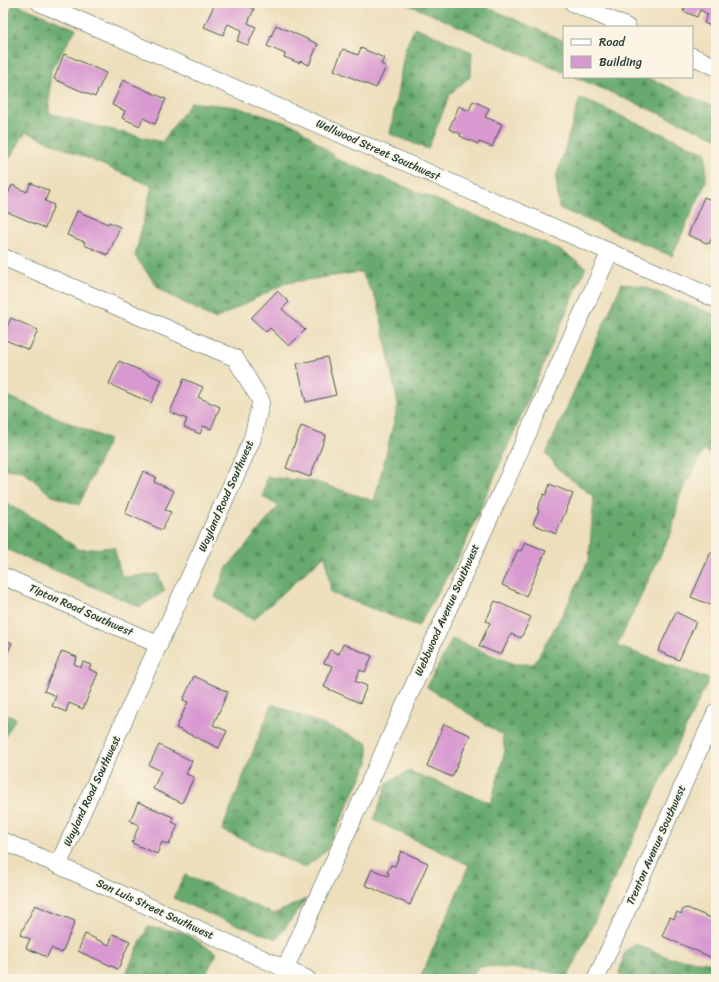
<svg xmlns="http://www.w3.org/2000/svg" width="719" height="982" font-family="Sriracha,sans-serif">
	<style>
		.forest { fill: url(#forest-firs); stroke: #437451 }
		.building { fill: #d899d0 }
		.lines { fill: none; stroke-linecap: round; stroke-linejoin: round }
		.minor-casing { stroke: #3e5548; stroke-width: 18 }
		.minor { stroke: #fff; stroke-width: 17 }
		.labels { text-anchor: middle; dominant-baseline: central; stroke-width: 3; stroke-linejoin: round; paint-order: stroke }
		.street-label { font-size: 11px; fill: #1f3d34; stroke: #fcf5e5 }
	</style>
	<defs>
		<pattern id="forest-firs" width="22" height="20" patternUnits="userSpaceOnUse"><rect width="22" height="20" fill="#67aa6e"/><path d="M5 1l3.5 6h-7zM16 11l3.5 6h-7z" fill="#548c5b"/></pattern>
	</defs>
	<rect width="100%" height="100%" fill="#fcf5e5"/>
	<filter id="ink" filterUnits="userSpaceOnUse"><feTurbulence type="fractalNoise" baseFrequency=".025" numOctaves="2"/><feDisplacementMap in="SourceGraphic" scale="8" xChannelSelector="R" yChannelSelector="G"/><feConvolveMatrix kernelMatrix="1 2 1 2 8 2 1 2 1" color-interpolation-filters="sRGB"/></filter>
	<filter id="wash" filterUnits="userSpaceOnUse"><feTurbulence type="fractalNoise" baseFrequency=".012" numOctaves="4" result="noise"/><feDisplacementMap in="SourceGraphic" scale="16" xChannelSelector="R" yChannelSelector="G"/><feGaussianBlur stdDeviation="0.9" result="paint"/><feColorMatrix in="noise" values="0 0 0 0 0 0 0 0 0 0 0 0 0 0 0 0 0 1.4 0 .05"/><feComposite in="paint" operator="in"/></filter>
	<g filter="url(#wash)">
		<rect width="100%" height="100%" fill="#eddfbc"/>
		<g class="forest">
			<polygon points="14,3 76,29 51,70 49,113 76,121 162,142 191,102 236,107 297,126 339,160 558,249 586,267 462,551 418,626 331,593 325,555 253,620 215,597 225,570 279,506 263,497 267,477 317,482 374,501 398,406 378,303 361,272 286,283 215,319 160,290 135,256 152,186 26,132 3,168 3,26"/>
			<polygon points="405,3 478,3 564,41 564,72"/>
			<polygon points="415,27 472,52 471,76 450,94 428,149 390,134 405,49"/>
			<polygon points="575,77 646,77 716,108 716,138"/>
			<polygon points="580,98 706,153 706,182 672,256 559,208 556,178"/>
			<polygon points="622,283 644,287 716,315 716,457 704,450 680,495 672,531 617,646 709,679 568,977 546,971 480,966 468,979 420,979 469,865 407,836 374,820 388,782 409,771 491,803 505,751 502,735 427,687 452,639 514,664 534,664 566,608 589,559 594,497 558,469 546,454"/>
			<polygon points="3,394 109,440 79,505 52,496 23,471 3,469"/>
			<polygon points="3,502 44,523 79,550 114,547 122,577 158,574 165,591 140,607 3,548"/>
			<polygon points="272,704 368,743 368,763 326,851 304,868 222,830"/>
			<polygon points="3,712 16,718 3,740"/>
			<polygon points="185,875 274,914 306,899 277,939 221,919 173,898"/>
			<polygon points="148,927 182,932 217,953 203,979 123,979"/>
			<polygon points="636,944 670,958 716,963 716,979 629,979 619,974 625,951"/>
		</g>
		<g id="blocks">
			<g class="building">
				<polygon points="215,3 240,3 254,9 248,23 256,27 248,45 237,41 242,30 228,24 223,35 204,27"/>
				<polygon points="687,3 716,3 716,28 704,23 708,14 700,10 697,17 683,11"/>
				<polygon points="276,25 318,44 309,65 300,61 299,63 284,57 285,54 267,46"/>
				<polygon points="361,48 384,58 381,64 386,67 376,88 334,70 343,49 358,55"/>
				<polygon points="64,54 106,73 95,97 54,79"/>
				<polygon points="123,80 166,99 155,124 143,118 140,126 122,118 125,111 112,105"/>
				<polygon points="473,101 489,108 485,117 502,124 492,147 479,142 478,144 460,136 461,134 449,129 459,106 469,111"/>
				<polygon points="31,183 49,191 45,201 54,205 45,228 3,210 3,206 12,185 27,192"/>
				<polygon points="704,197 716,202 716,227 709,244 688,235"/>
				<polygon points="77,211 108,224 109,222 120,227 108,255 84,245 85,242 67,235"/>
				<polygon points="277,291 289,302 282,309 305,330 289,346 270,328 266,332 251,318"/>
				<polygon points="11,318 38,330 29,350 3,339 3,326 7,327"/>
				<polygon points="327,357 336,395 306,402 297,364"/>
				<polygon points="119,361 162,380 151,403 109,384"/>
				<polygon points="184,379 203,387 198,397 220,407 211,429 203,426 200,434 184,427 187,419 170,412"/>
				<polygon points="301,426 326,435 310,477 286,468"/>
				<polygon points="143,471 156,477 154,482 174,491 165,510 171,512 162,530 125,513"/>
				<polygon points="550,484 573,494 556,534 533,524 539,510 537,509 544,494 546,495"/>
				<polygon points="525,542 546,551 526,596 502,585 518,550 521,551"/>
				<polygon points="711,552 716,554 716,599 713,606 691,597"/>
				<polygon points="495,601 531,617 521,638 511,634 501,655 479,646 490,623 486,621"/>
				<polygon points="676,612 696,622 679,660 658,651"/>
				<polygon points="3,639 12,643 3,663"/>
				<polygon points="343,644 372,656 365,672 360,670 355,681 367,686 360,703 324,687 333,666 324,663 330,650 339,654"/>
				<polygon points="62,651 77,657 74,664 81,667 83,662 91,665 89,669 98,673 83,709 69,703 66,712 52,706 56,696 44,691"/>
				<polygon points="194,676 228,692 213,725 227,731 219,748 176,728 188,702 183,700"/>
				<polygon points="444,724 470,735 452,777 427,766"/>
				<polygon points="159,745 192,761 186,774 194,777 182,803 153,789 161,771 149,765"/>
				<polygon points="138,802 173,817 172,822 178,825 169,845 162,842 157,854 132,843 139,825 130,821"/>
				<polygon points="715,825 716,825 716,842 712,841"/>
				<polygon points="401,851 428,863 410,905 365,885 372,869 388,876 389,873 387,872 391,865 395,866"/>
				<polygon points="35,905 75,921 62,953 51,948 47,957 26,948 30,939 20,935"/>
				<polygon points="687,908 716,920 716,957 715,959 662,936 670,917 674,919 677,912 681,914 683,909"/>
				<polygon points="85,934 109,945 113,934 130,941 118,969 78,951"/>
			</g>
		</g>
	</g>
	<g filter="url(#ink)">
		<use href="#blocks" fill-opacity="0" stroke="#3e5548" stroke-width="1"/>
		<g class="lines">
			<defs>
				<g id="minor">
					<polyline points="40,3 610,252 716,299"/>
					<polyline points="573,3 627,27"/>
					<polyline points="692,56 716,67"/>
					<polyline points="3,257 235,358 261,401 252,440 58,865"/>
					<polyline points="3,576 159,645"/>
					<polyline points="3,841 58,865 307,979"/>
					<polyline points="285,969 610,252"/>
					<polyline points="596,979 716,712"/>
				</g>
			</defs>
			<use href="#minor" class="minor-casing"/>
			<use href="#minor" class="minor"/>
		</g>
	</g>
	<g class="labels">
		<g class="street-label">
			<text transform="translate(378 150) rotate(24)">Wellwood Street Southwest</text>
			<text transform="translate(226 496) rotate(-66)">Wayland Road Southwest</text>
			<text transform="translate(81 610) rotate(24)">Tipton Road Southwest</text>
			<text transform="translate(447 610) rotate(-66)">Webbwood Avenue Southwest</text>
			<text transform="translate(92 791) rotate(-65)">Wayland Road Southwest</text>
			<text transform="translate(656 845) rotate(-66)">Trenton Avenue Southwest</text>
			<text transform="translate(155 909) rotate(25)">San Luis Street Southwest</text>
		</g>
	</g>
	<rect width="719" height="982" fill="none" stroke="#fcf5e5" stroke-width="16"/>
	<rect x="563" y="26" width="130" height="52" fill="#fcf5e5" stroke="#a4ab9e"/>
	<rect x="571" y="39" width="20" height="6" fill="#ffffff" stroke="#a4ab9e"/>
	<text x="599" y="46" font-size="12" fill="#1f3d34">Road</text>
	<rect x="571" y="56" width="20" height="12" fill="#d899d0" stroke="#a4ab9e"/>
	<text x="599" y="66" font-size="12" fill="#1f3d34">Building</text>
</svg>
